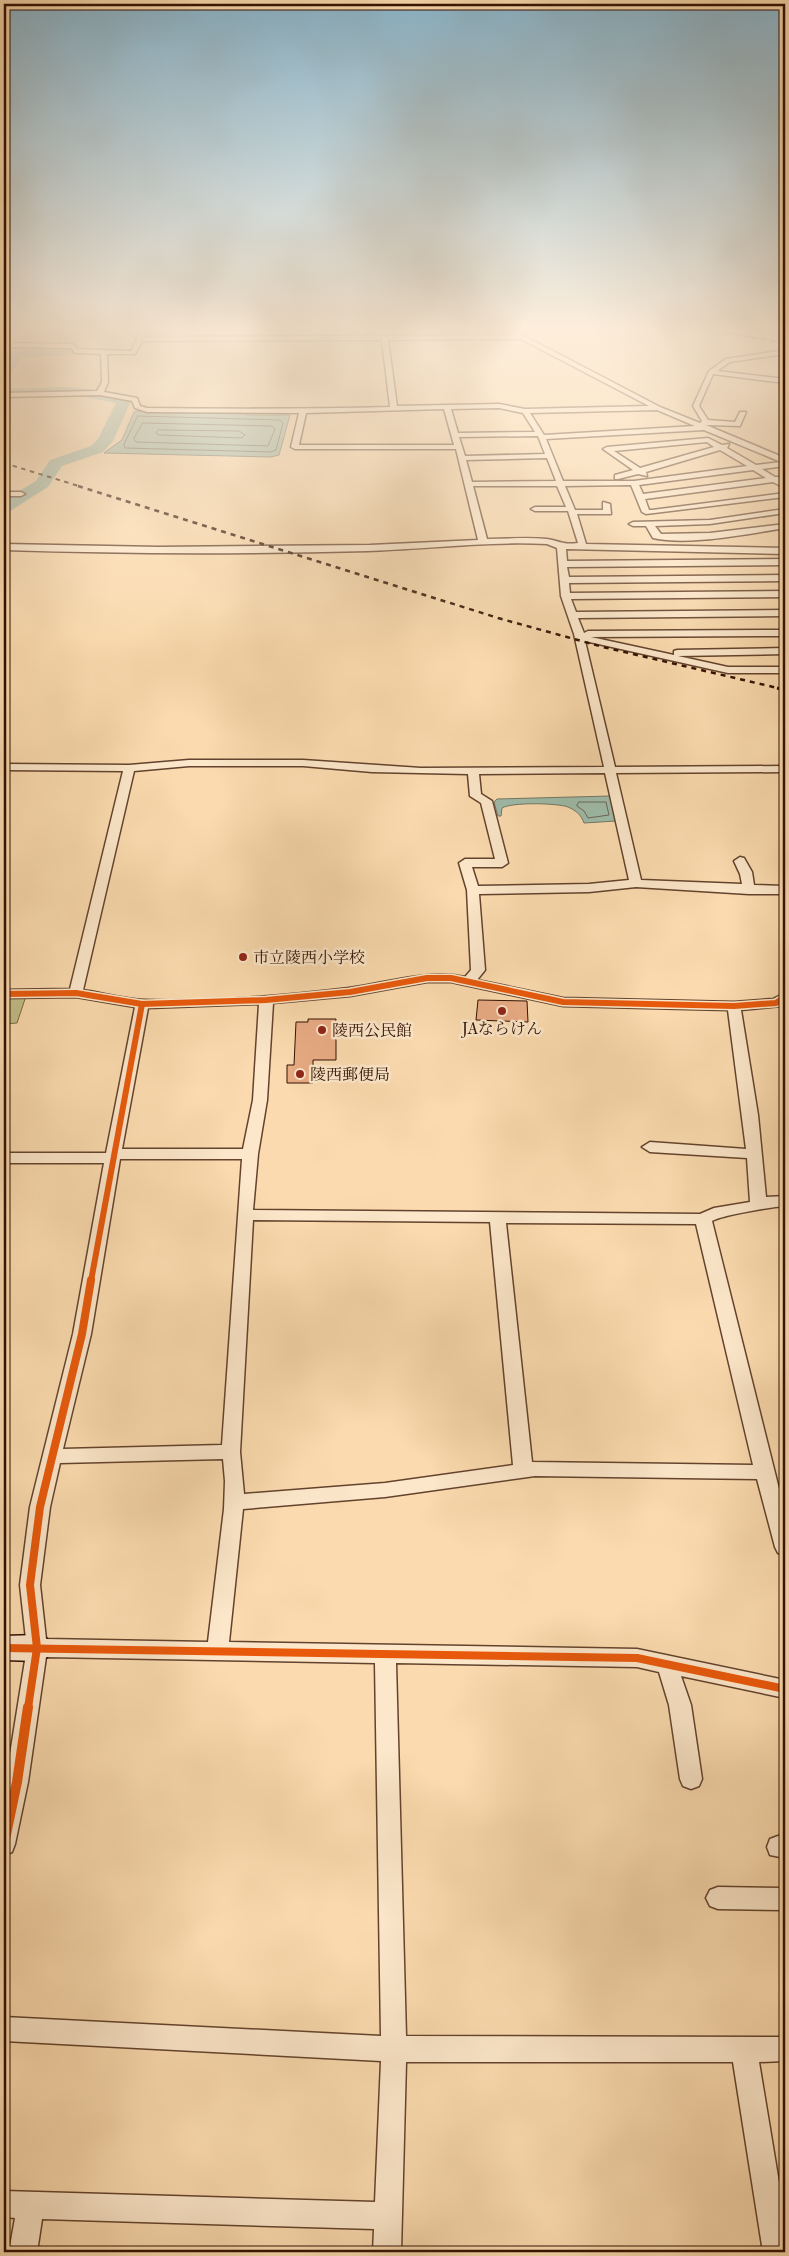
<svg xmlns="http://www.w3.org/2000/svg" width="789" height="2256" font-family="'IM FELL French Canon','Noto Serif JP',serif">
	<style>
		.green { fill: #c2be88; stroke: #7a6845 }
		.water { fill: #9ebba9; stroke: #727766 }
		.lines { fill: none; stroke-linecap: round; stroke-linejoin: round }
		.shore { stroke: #686656; stroke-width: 1 }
		.river { fill: #9ebba9; fill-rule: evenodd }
		.building { fill: #e9ac85; stroke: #311102 }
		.street-casing { stroke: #63432d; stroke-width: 3 }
		.secondary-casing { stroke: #311102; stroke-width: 3 }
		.highway-casing { stroke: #311102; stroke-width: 2 }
		.street { fill: #fce7ca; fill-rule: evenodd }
		.secondary { fill: #fce7ca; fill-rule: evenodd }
		.highway { fill: #fadaae; fill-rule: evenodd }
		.rail-far2 { stroke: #311102; stroke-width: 2; stroke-dasharray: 4.5 4.5; stroke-linecap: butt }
		.rail-far1 { stroke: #311102; stroke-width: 2.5; stroke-dasharray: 5 5; stroke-linecap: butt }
		.rail { stroke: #311102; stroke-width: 3; stroke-dasharray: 7 7; stroke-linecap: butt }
		.cycleway-far2-casing { stroke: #fce7ca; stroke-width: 9 }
		.cycleway-far1-casing { stroke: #fce7ca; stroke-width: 11 }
		.cycleway-casing { stroke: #fce7ca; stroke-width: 13 }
		.cycleway-far2 { stroke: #e8590c; stroke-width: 6 }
		.cycleway-far1 { stroke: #e8590c; stroke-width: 8 }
		.cycleway { stroke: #e8590c; stroke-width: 10 }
		.poi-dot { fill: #8f2418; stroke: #fce7ca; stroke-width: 2 }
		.labels { text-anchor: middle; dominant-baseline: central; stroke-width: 5; stroke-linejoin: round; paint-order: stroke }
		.poi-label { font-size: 16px; fill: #311102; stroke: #fce7ca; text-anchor: start }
	</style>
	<rect width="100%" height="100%" fill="#fadaae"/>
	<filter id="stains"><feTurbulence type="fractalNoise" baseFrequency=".004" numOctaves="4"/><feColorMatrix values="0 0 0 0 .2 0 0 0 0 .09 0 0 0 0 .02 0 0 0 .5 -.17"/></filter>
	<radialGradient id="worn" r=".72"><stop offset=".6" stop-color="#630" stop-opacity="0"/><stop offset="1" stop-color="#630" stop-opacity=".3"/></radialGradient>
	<polygon class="green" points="26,996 17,1023 4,1024 4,997"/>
	<g class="water">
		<polygon points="137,411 243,413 249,415 290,415 279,455 271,457 104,453 122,440 134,412"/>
		<path d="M610,796L616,821L584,823C581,815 577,811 568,807C557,803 512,802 502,808L501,816H498L494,802L497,799Z"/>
	</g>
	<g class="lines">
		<g class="shore">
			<polygon points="138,416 280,420 283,423 276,450 271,452 125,448 124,445"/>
			<polygon points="143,423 272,426 275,429 268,446 136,442 134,439"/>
			<polygon points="159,430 239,431 245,435 242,438 159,435 156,433"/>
			<polygon points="579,802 606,802 609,815 588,818 584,811 577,806"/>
		</g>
		<g class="river">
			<polygon points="53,329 66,329 75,348 70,355 20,358 16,367 4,374 4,363 10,351 61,348"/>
			<polygon points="67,387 115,392 131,401 113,441 103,452 62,466 48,487 10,511 4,512 4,500 36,481 50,460 91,446 98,439 116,403 85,397 4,397 4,389"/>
		</g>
	</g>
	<g class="building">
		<polygon points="478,1000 527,1001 528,1022 476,1020"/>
		<polygon points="308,1019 336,1019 336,1060 313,1060 313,1083 287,1083 287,1065 294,1065 296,1022 308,1022"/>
	</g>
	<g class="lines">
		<defs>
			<g id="street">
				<path d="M144,329L146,331L143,337L514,335L510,332L513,330L660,407L700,423L702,421L693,406L709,371L726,359L785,350V354L730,362L717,371L785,379V383L713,374L699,406L708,420L735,422L740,412H746L740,426L706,425L785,458V466L762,469L775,477H781L785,483V488L773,482L645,499L649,510H652L785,493V497L646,514L642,512L631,485L565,486L575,510H603V502L610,504L611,514H577L586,544L785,548V554L566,549L567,561L785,559V565L567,567L569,577L785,575V581L569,583L570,593L785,591V597L571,599L576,612L785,610V616L578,618L584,633L588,631L785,630V636L591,637L674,655V651L677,650L785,648V654L678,656L728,667H785V673H728L585,641L615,767L785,766V772L616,773L641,880L742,884L740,874L734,861L740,857L744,858L752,872L754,885L785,886V894H749L636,887L589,892L479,894L485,970L477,980L563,998L734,1002L773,999L785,993V1003L781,1006L741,1010L758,1115L766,1197L785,1196V1206C772,1207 723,1215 712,1221L785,1513V1555L778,1553L775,1547L757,1479L535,1476L385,1497L243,1509L229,1642L637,1649L785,1680V1698L681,1676L691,1705L702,1779L699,1786L691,1789L683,1786L680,1779L669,1705L659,1672L637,1667L396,1663L406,2036L785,2037V2061L759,2062L785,2219V2252H763L733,2062H406L401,2252H373L374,2229L42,2219L37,2252H9L15,2218L4,2217V2191L375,2202L381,2061L4,2041V2017L381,2036L375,1663L46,1657L28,1782L15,1844L12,1852L4,1855V1792L27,1648L20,1585L30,1507L73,1334L104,1163H4V1153H106L135,1007L76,997L4,998V990L70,989L123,771L4,770V764L129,765L189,760H303L421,768L604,767L574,634L561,596L557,548L547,544C487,541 428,549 368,551C247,554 125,554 4,550V544L159,547L370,545L478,540L456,449H295L291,447L299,413L147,412L135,408L132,401L100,395L4,397V393L97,391L102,382L101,354L75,353L71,348L4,347V343L73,344L77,349L131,351L140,331ZM521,339L649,406L525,409L499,404L397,406L388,340ZM382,340L390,407C309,409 230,409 147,408L140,406L137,398L104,392L108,382L107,354H135L142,341ZM499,408L523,413L535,432L458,433L451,409ZM444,409L454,445H299L306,413ZM657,410L695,426L544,435L530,413ZM704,430L781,462L756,465L727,448L729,444L722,445L708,438L607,447L603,449L633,470L615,475V479H618L638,474L647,476L646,472L720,450L747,466L634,481H563L546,439ZM538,436L545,454L465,456L459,437ZM707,442L714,447L640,468L614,451ZM547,458L556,481L472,482L466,460ZM753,470L766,478L643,494L639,485ZM473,486H557L566,507H535L531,509L535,511H568L578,543C561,545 561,541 547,539C527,537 506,539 487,539ZM189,766H303L372,772L468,774L470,796L481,803L495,859H465L459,863L467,890L471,970L465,977C426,969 388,983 349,988C283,996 210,1002 144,1000C124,999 103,993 83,990L134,771ZM605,773L629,880L589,884L478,886L472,867H502L508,863L492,801L481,794L479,774ZM427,982H451L563,1006L728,1010L746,1149L650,1142L642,1147L650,1152L747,1158L750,1202L714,1208L700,1214L253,1210L258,1154L267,1100L273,1003L350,996ZM259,1004L253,1100L243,1149H122L148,1008ZM120,1159H242L222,1445L63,1449L91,1334ZM253,1220L490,1222L513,1465L385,1483L244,1494L240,1452ZM506,1223L696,1224L753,1465L532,1462ZM223,1459L225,1481L224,1509L208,1642L46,1639L40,1585L50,1507L60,1463Z"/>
				<polygon points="785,332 785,336 772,339 769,337"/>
				<polygon points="4,492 21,492 25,494 21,496 4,496"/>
				<path d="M785,509V513L710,524L655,526L661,534L710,533L785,524V528C748,534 689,546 653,538L646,526H633L629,524L633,522L710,520Z"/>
				<polygon points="778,1836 785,1836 785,1858 770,1855 767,1847 770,1839"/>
				<polygon points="718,1887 785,1888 785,1910 718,1909 710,1906 706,1898 710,1890"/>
			</g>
			<polygon id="secondary" points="37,1635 47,1639 52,1648 47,1657 37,1661 4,1660 4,1636"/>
			<polygon id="highway" points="719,329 747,329 785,336 785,342 724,332"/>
		</defs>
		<use href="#street" class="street-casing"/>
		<use href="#secondary" class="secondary-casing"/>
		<use href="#highway" class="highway-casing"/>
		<use href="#street" class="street"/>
		<use href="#secondary" class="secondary"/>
		<use href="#highway" class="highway"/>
		<g class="rail-far2">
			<polyline points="699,329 785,343"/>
			<polyline points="4,463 82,487"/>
		</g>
		<polyline class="rail-far1" points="78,486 498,618 603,647 782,689"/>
		<polyline class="rail" points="777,688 785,690"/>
		<defs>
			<g id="cycleway-far2">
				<polyline points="4,994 76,993 142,1004 266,1000 350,992 427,978 451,978 563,1002 734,1006 776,1003 785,997"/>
				<polyline points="91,1281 142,1004"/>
			</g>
			<g id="cycleway-far1">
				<polyline points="4,1648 637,1658 785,1689"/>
				<polyline points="28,1708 37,1648 30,1585 40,1507 82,1334 91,1280"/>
			</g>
			<polyline id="cycleway" points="4,1844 17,1782 28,1707"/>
		</defs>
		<use href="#cycleway-far2" class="cycleway-far2-casing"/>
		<use href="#cycleway-far1" class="cycleway-far1-casing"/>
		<use href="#cycleway" class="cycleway-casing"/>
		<use href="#cycleway-far2" class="cycleway-far2"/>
		<use href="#cycleway-far1" class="cycleway-far1"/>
		<use href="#cycleway" class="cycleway"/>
	</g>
	<linearGradient id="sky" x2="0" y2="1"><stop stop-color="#8ab7cf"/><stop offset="0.51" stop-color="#fdeedb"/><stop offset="1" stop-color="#fdeedb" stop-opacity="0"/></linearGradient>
	<rect width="789" height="645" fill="url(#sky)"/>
	<g class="poi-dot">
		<circle cx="243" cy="957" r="5"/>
		<circle cx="502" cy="1011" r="5"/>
		<circle cx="322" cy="1030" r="5"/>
		<circle cx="300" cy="1074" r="5"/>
	</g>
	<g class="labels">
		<g class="poi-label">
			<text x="253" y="957">市立陵西小学校</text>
			<text x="502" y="1028" text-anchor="middle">JAならけん</text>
			<text x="332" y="1030">陵西公民館</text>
			<text x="310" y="1074">陵西郵便局</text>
		</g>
	</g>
	<rect width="789" height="2256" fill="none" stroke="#fadaae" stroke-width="20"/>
	<rect x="5" y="5" width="779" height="2246" fill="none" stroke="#311102" stroke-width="2.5"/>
	<rect x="10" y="10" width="769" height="2236" fill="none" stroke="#311102"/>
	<rect width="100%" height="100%" filter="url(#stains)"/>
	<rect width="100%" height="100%" fill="url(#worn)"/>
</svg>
